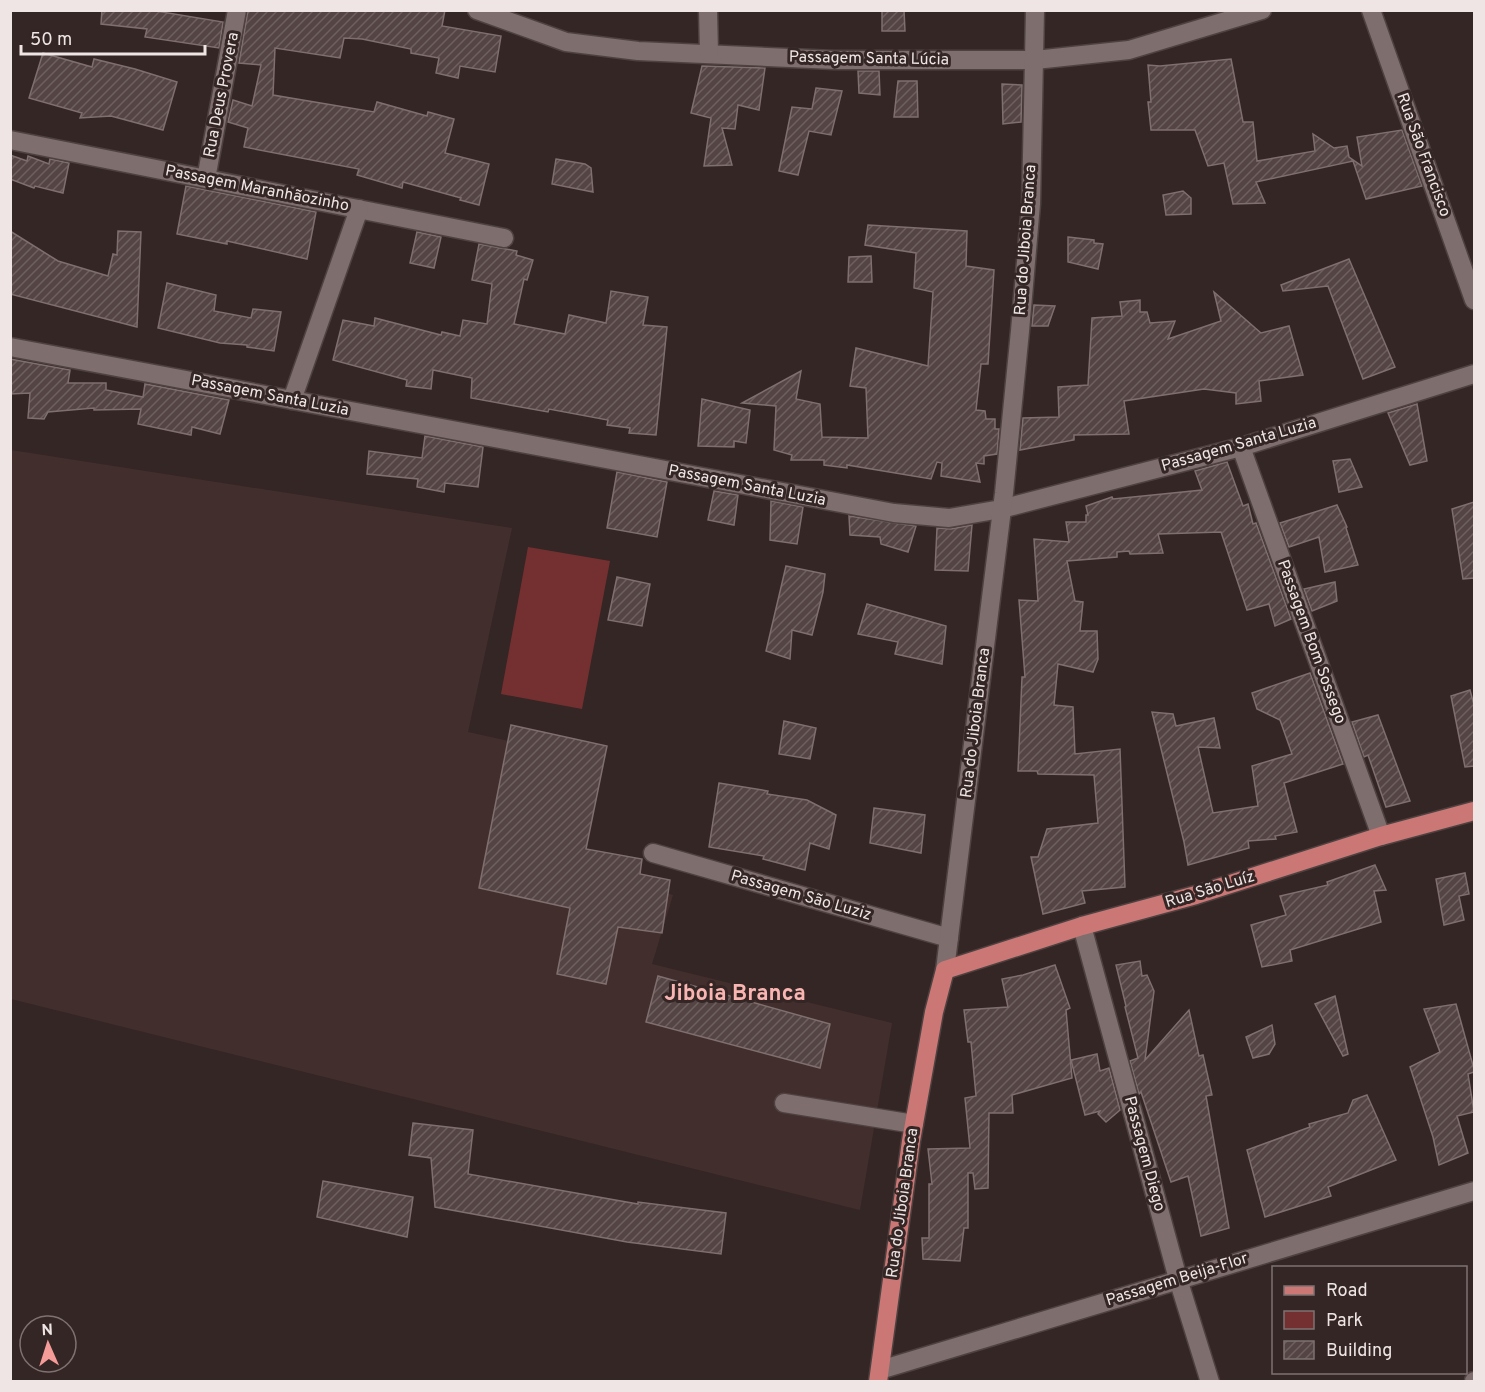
<svg xmlns="http://www.w3.org/2000/svg" width="1485" height="1392" font-family="Overpass,sans-serif">
	<style>
		.built { fill: #422e2d }
		.park { fill: #743030 }
		.building { fill: url(#building-hatch); stroke: #7f6f6e; stroke-width: 1.5 }
		.lines { fill: none; stroke-linecap: round; stroke-linejoin: round }
		.minor-casing { stroke: #4e4241; stroke-width: 21 }
		.major-casing { stroke: #4e4241; stroke-width: 21 }
		.minor { stroke: #7e6e6d; stroke-width: 18 }
		.major { stroke: #ca7775; stroke-width: 18 }
		.labels { text-anchor: middle; dominant-baseline: central; stroke-width: 6; stroke-linejoin: round; paint-order: stroke }
		.street-label { font-size: 16px; fill: #eee5e4; stroke: #342625 }
		.district-label { font-size: 22px; font-weight: bold; fill: #f9b5b1; stroke: #342625 }
	</style>
	<defs>
		<pattern id="building-hatch" width="6" height="6" patternUnits="userSpaceOnUse" patternTransform="scale(1.5)"><rect width="6" height="6" fill="#544544"/><path d="M-1 1l2-2M0 6l6-6M5 7l2-2" fill="none" stroke="#6d605f"/></pattern>
	</defs>
	<rect width="100%" height="100%" fill="#342625"/>
	<polygon class="built" points="11,450 512,528 468,732 598,761 581,869 673,895 652,964 892,1023 860,1210 11,999"/>
	<polygon class="park" points="528,547 610,561 582,709 501,694"/>
	<g class="building">
		<polygon points="102,10 150,10 223,22 219,48 145,37 147,29 101,24"/>
		<polygon points="248,10 445,10 442,26 501,36 495,72 460,66 458,78 436,73 439,58 411,53 411,49 362,39 344,38 340,58 275,48 273,95 374,112 377,102 427,116 428,112 454,119 445,153 489,164 479,205 460,200 461,198 403,182 402,188 357,175 359,169 244,147 248,128 228,122 233,100 252,106 261,65 239,63"/>
		<polygon points="882,10 904,10 905,31 882,31"/>
		<polygon points="43,53 92,67 94,59 135,69 177,82 163,130 111,116 80,118 82,113 29,98"/>
		<polygon points="1231,59 1243,122 1253,122 1257,161 1315,151 1313,134 1334,148 1347,146 1349,157 1362,166 1357,137 1402,130 1422,186 1366,199 1353,161 1256,182 1265,203 1233,204 1224,163 1208,166 1195,130 1151,130 1148,102 1151,102 1148,65 1160,66"/>
		<polygon points="702,66 765,68 759,110 738,105 735,129 722,128 732,165 704,166 711,118 691,113"/>
		<polygon points="858,71 879,71 880,95 859,93"/>
		<polygon points="898,81 917,81 918,117 894,117"/>
		<polygon points="1002,84 1022,85 1021,122 1003,124"/>
		<polygon points="816,88 842,91 831,135 809,131 798,175 779,171 792,107 812,109"/>
		<polygon points="10,155 27,161 28,156 49,164 50,159 69,163 63,193 35,186 34,188 10,179"/>
		<polygon points="556,159 585,164 591,168 593,192 552,184"/>
		<polygon points="186,186 316,212 307,259 227,241 227,244 177,234"/>
		<polygon points="1183,191 1191,198 1191,214 1166,215 1163,195"/>
		<polygon points="868,225 967,231 966,266 994,270 988,364 981,364 976,410 985,411 986,419 995,419 995,429 999,429 997,454 984,456 984,464 976,463 980,482 941,476 942,463 937,462 931,479 847,465 847,468 824,465 824,460 791,460 792,455 774,450 776,406 742,403 801,371 796,399 820,404 822,437 868,438 866,388 850,386 856,348 928,366 933,292 914,288 916,253 865,245"/>
		<polygon points="10,231 58,261 108,276 113,254 117,255 118,231 141,232 137,327 10,294"/>
		<polygon points="417,232 441,237 434,268 410,263"/>
		<polygon points="1068,237 1094,240 1094,243 1103,244 1098,269 1068,262"/>
		<polygon points="479,244 517,251 516,255 533,260 527,280 524,279 514,324 565,334 569,315 606,323 611,291 648,297 643,325 667,327 656,435 629,433 630,428 607,425 608,420 549,409 548,412 471,398 472,378 433,370 431,389 406,386 407,380 333,360 343,320 374,326 375,318 441,335 442,332 460,336 463,320 487,324 492,284 472,280"/>
		<polygon points="871,256 872,282 848,282 849,257"/>
		<polygon points="1349,259 1395,367 1363,379 1328,286 1283,291 1281,285"/>
		<polygon points="167,283 216,295 214,311 251,318 253,309 281,312 274,351 247,347 247,345 220,343 158,328"/>
		<polygon points="1214,292 1261,333 1289,326 1303,375 1259,381 1261,401 1236,404 1236,393 1204,389 1124,401 1129,434 1074,435 1074,440 1020,450 1023,418 1059,417 1058,387 1088,385 1092,318 1122,316 1120,302 1140,300 1140,312 1147,312 1150,323 1175,321 1168,339 1221,321"/>
		<polygon points="1034,305 1055,306 1048,326 1032,326"/>
		<polygon points="10,359 70,370 68,383 106,383 106,390 143,397 145,384 229,400 220,434 192,427 191,435 138,424 141,409 94,410 94,408 48,412 44,419 28,418 30,393 10,394"/>
		<polygon points="702,399 750,410 746,443 734,441 734,447 698,446"/>
		<polygon points="1417,404 1427,461 1410,465 1388,413"/>
		<polygon points="425,436 483,447 478,487 445,483 444,492 417,487 418,479 367,474 369,451 422,458"/>
		<polygon points="1350,459 1362,487 1339,492 1333,461"/>
		<polygon points="1227,462 1243,506 1248,504 1253,524 1256,523 1291,619 1275,626 1269,604 1247,610 1221,532 1158,534 1163,553 1130,554 1129,551 1117,552 1117,557 1067,561 1075,601 1083,602 1080,631 1097,631 1098,659 1093,672 1058,664 1054,705 1073,707 1075,754 1120,749 1125,887 1082,891 1085,903 1043,914 1031,857 1038,857 1047,829 1098,823 1094,775 1038,774 1037,771 1018,771 1022,677 1025,677 1019,600 1038,601 1034,539 1069,542 1066,522 1086,522 1086,515 1088,515 1086,506 1112,497 1113,499 1202,490 1195,471"/>
		<polygon points="617,472 667,482 657,537 607,528"/>
		<polygon points="714,491 738,495 734,525 708,520"/>
		<polygon points="771,501 803,507 797,544 770,540"/>
		<polygon points="1474,502 1474,578 1463,579 1452,509"/>
		<polygon points="1337,505 1347,527 1346,528 1358,565 1325,572 1319,537 1289,547 1280,523"/>
		<polygon points="849,516 916,526 908,552 881,544 880,537 850,535"/>
		<polygon points="972,525 968,571 935,570 937,528 951,529"/>
		<polygon points="786,566 825,574 823,592 812,635 792,630 790,659 766,651"/>
		<polygon points="617,577 650,584 642,626 608,620"/>
		<polygon points="1335,582 1337,601 1312,611 1304,589"/>
		<polygon points="867,604 946,626 942,664 895,654 898,642 858,634"/>
		<polygon points="1310,673 1343,764 1284,783 1297,832 1275,836 1276,839 1248,841 1249,848 1188,865 1184,842 1152,712 1173,714 1176,726 1214,718 1220,748 1198,747 1213,813 1258,806 1252,766 1292,754 1280,720 1257,709 1252,693"/>
		<polygon points="1470,690 1474,705 1474,766 1465,767 1451,696"/>
		<polygon points="1378,715 1410,801 1386,807 1368,755 1364,757 1352,722"/>
		<polygon points="784,721 816,728 810,759 779,754"/>
		<polygon points="511,725 607,746 586,849 642,859 640,874 670,880 662,933 618,927 606,984 557,974 570,908 479,888"/>
		<polygon points="719,783 768,791 767,794 807,800 836,815 829,849 810,843 805,870 763,859 764,856 709,847"/>
		<polygon points="874,808 925,815 921,853 870,843"/>
		<polygon points="1375,865 1386,890 1374,891 1381,922 1290,950 1292,961 1262,967 1251,925 1286,915 1280,896 1328,885 1327,882"/>
		<polygon points="1465,873 1469,894 1459,896 1464,920 1444,925 1436,879"/>
		<polygon points="1140,961 1142,976 1147,975 1154,991 1145,1060 1189,1010 1199,1056 1203,1055 1212,1095 1206,1096 1229,1228 1201,1236 1188,1176 1171,1182 1141,1092 1139,1094 1130,1061 1138,1058 1125,1007 1126,1006 1116,965"/>
		<polygon points="1055,965 1070,1008 1066,1010 1072,1078 1012,1095 1013,1113 989,1113 988,1188 975,1189 973,1173 968,1173 968,1228 964,1228 960,1261 923,1259 922,1238 929,1238 929,1184 932,1184 928,1149 970,1148 965,1098 976,1096 971,1042 968,1042 964,1010 1008,1007 1002,979 1023,975"/>
		<polygon points="658,976 830,1024 820,1068 646,1022"/>
		<polygon points="1335,996 1348,1054 1343,1056 1315,1004"/>
		<polygon points="1456,1004 1474,1069 1474,1072 1468,1074 1474,1112 1457,1116 1468,1153 1439,1165 1433,1137 1410,1067 1440,1052 1424,1009"/>
		<polygon points="1272,1025 1275,1044 1269,1054 1253,1058 1246,1037"/>
		<polygon points="1097,1054 1100,1071 1109,1068 1120,1110 1106,1122 1098,1114 1100,1111 1085,1115 1071,1060"/>
		<polygon points="1367,1095 1396,1160 1328,1187 1331,1196 1265,1217 1247,1150 1310,1127 1309,1124 1348,1113 1353,1100"/>
		<polygon points="413,1123 473,1130 468,1174 638,1204 638,1202 726,1213 721,1254 627,1242 435,1207 431,1158 409,1155"/>
		<polygon points="323,1181 413,1197 407,1237 317,1217"/>
	</g>
	<g class="lines">
		<defs>
			<g id="minor">
				<polyline points="477,10 566,42 638,51 834,60 1035,60 1129,50 1262,10"/>
				<polyline points="708,10 709,53"/>
				<polyline points="1371,10 1474,300"/>
				<polyline points="10,140 504,238"/>
				<polyline points="206,179 237,10"/>
				<polyline points="10,347 894,513 949,518 1001,509 1241,447 1474,374"/>
				<polyline points="292,400 359,209"/>
				<polyline points="1241,447 1381,836"/>
				<polyline points="653,853 949,938"/>
				<polyline points="1082,926 1178,1279 1210,1382"/>
				<polyline points="945,970 1004,493 1020,331 1031,204 1035,10"/>
				<polyline points="784,1103 914,1124"/>
				<polyline points="880,1370 1474,1191"/>
				<polyline points="1474,1382 1474,1381"/>
			</g>
			<polyline id="major" points="878,1382 911,1141 934,1012 945,970 1082,926 1196,895 1381,836 1474,811"/>
		</defs>
		<use href="#minor" class="minor-casing"/>
		<use href="#major" class="major-casing"/>
		<use href="#minor" class="minor"/>
		<use href="#major" class="major"/>
	</g>
	<g class="labels">
		<g class="street-label">
			<text transform="translate(869 59) rotate(1)">Passagem Santa Lúcia</text>
			<text transform="translate(222 95) rotate(-79)">Rua Deus Provera</text>
			<text transform="translate(1423 155) rotate(70)">Rua São Francisco</text>
			<text transform="translate(257 189) rotate(11)">Passagem Maranhãozinho</text>
			<text transform="translate(1026 240) rotate(-86)">Rua do Jiboia Branca</text>
			<text transform="translate(270 396) rotate(11)">Passagem Santa Luzia</text>
			<text transform="translate(1239 445) rotate(-16)">Passagem Santa Luzia</text>
			<text transform="translate(747 486) rotate(11)">Passagem Santa Luzia</text>
			<text transform="translate(1311 642) rotate(70)">Passagem Bom Sossego</text>
			<text transform="translate(976 723) rotate(-83)">Rua do Jiboia Branca</text>
			<text transform="translate(1210 890) rotate(-17)">Rua São Luíz</text>
			<text transform="translate(801 896) rotate(16)">Passagem São Luziz</text>
			<text transform="translate(1144 1154) rotate(75)">Passagem Diego</text>
			<text transform="translate(903 1203) rotate(-82)">Rua do Jiboia Branca</text>
			<text transform="translate(1177 1280) rotate(-17)">Passagem Beija-Flor</text>
		</g>
		<g class="district-label">
			<text x="735" y="994">Jiboia Branca</text>
		</g>
	</g>
	<rect width="1485" height="1392" fill="none" stroke="#eee5e4" stroke-width="24"/>
	<rect x="1272" y="1266" width="195" height="108" fill="#342625" stroke="#7e7271" stroke-width="1.5"/>
	<rect x="1284" y="1286" width="30" height="9" fill="#ca7775" stroke="#7e7271" stroke-width="1.5"/>
	<text x="1326" y="1296" font-size="18" fill="#eee5e4">Road</text>
	<rect x="1284" y="1311" width="30" height="18" fill="#743030" stroke="#7e7271" stroke-width="1.5"/>
	<text x="1326" y="1326" font-size="18" fill="#eee5e4">Park</text>
	<rect x="1284" y="1341" width="30" height="18" fill="url(#building-hatch)" stroke="#7e7271" stroke-width="1.5"/>
	<text x="1326" y="1356" font-size="18" fill="#eee5e4">Building</text>
	<g transform="translate(48 1344) rotate(357)"><circle r="28" fill="#342625" stroke="#7e7271" stroke-width="1.5"/>
	<path d="M0-4.5L10 22L0 15L-10 22Z" fill="#f59b98"/>
	<text y="-9" font-size="16" font-weight="bold" text-anchor="middle" fill="#eee5e4">N</text>
	</g>
	<path d="M21 45v9h184v-9" fill="none" stroke="#eee5e4" stroke-width="3"/>
	<text x="30" y="45" font-size="18" fill="#eee5e4" stroke="#342625" stroke-width="4.5" paint-order="stroke">50 m</text>
</svg>
